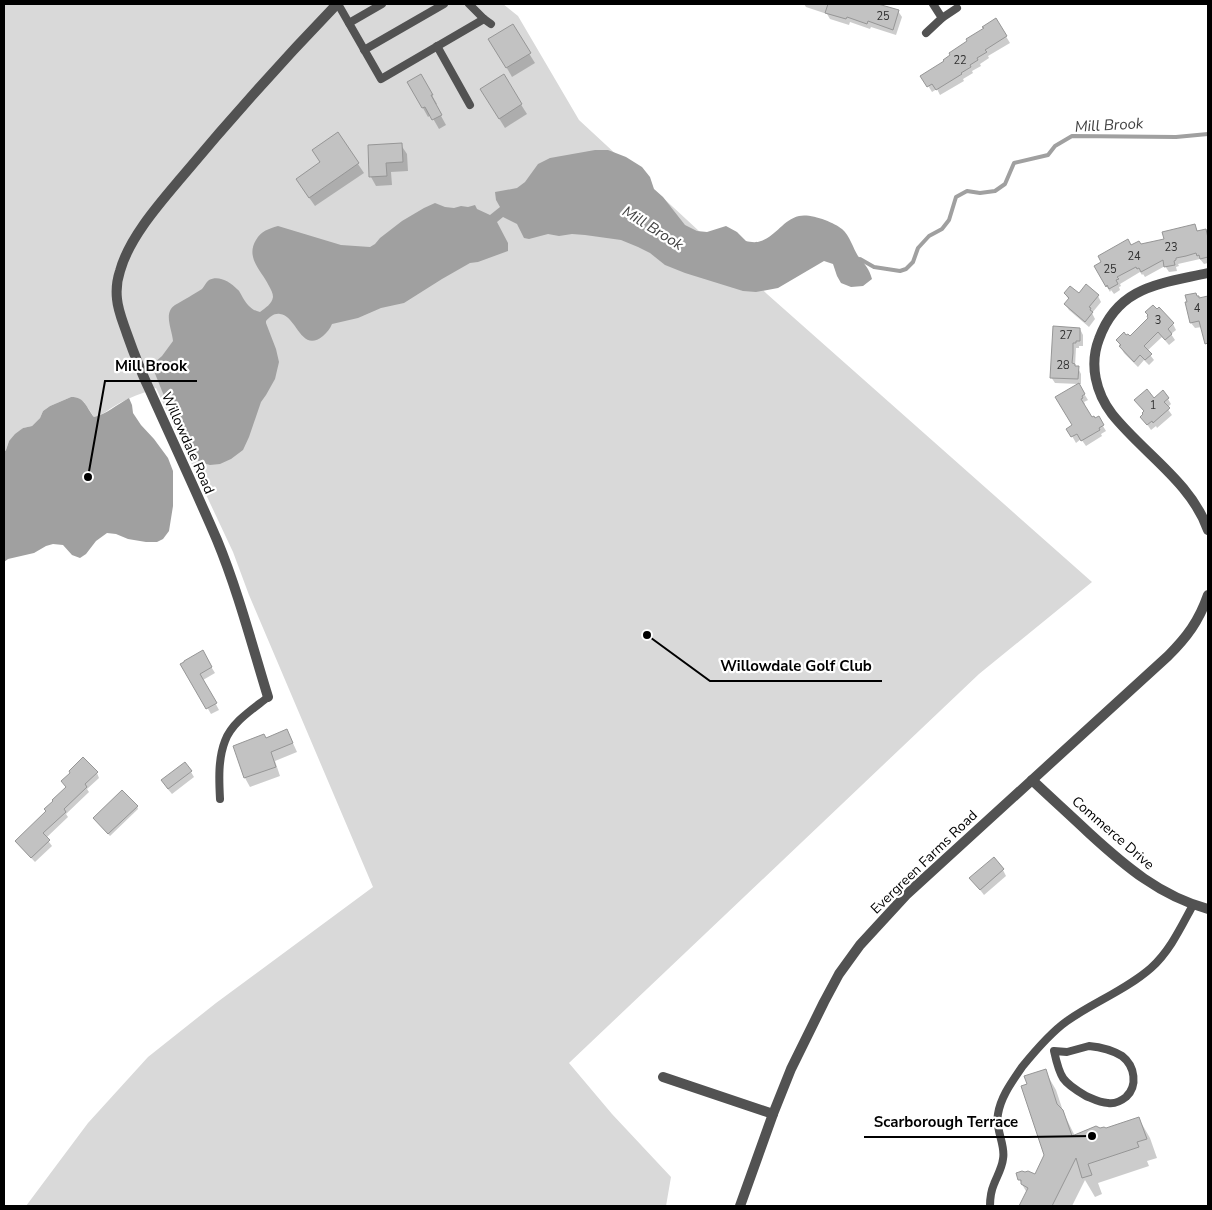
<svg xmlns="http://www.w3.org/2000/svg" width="1212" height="1210" font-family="'Nunito Sans',sans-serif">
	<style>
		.green { fill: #d9d9d9 }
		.water { fill: #a0a0a0 }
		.shadow { fill: #0003 }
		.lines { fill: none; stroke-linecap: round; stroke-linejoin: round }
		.stream { stroke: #a0a0a0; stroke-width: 4 }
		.building { fill: #c2c2c2; stroke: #969696 }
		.service { stroke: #525252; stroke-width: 8 }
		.minor { stroke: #525252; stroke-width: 10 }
		.labels { text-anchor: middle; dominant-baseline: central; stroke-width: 4.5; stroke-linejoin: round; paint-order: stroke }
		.number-label { font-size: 11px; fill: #303030 }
		.street-label { font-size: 14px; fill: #000; stroke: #fff }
		.water-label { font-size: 15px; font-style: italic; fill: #414141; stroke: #fff }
		.leader { fill: none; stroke: #000; stroke-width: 2 }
		.callout-dot { fill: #000; stroke: #fff; stroke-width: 2 }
		.callout-label { font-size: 15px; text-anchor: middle; font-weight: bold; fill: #000; stroke: #fff; stroke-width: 4.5; stroke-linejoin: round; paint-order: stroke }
	</style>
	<rect width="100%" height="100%" fill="#fff"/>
	<path class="green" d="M4,4H503L518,16L579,120L767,294L1092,582L979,674L569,1063L612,1114L671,1177L666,1206H26L88,1123L148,1057L216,1003L373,887L249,595L233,552L156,388C143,393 130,397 118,404C110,408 104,415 94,417L84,402L71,397L50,406L43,411L40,418L32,426L23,428L9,441L6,450L4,452Z"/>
	<g class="water">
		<path d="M595,150H608L626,157L642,167L650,177L654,189L663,197L685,225L697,231L707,232L726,226L737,232L746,241C750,242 756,243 761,241C776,236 783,220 799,216C810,213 834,222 842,229C850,236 853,248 858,256C865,265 869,268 872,279L863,286L851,287L841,283L837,276L833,264L824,261L778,288L756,292L743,291L685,273L665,265L650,253L638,247L621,240L585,235L572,234L559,236L548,234L529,239L524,238L517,224L503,217L497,222L508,243V251L478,262L470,263L442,279L404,303L381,308L358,318L332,324C330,329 327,332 323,336C301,354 297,316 280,314C274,313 270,317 266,321V323L276,349L279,362L275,379L266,395L261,402L249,437L243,450L231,459L220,464L210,465L199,462L193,454L179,424L174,418L162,391L154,371V363L162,356L173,341C172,329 163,313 175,305C180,302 184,300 189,297C193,294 198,292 202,289C204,287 206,282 209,280C219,275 230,282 237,289C240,291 241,295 243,298C247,305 253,311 260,312C265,308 272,304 273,297C273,293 271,290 269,286C262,271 245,258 256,240C261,231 268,229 278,226L341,245L370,247L375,244L380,238L402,221L424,208L435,203L445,207L454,208L461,206L468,207L475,205L477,209L490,215L500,207L496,200L495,192L517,188L525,182L538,164L550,158Z"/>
		<path d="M71,397C85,397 86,407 94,417C105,415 118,404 129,398L132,405L133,413L141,425L154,439L168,458L173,471V506L169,531L163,539L157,542H146L128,539L116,534L107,533L96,541L86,554L80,558L72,555L63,545L53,544L46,546L34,553L8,559L4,562V452L6,450L9,441L15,434L23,428L32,426L40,418L43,411L50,406Z"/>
	</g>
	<g class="shadow">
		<polygon points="804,4 871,4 898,11 902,17 896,35 871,27 870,29 850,22 849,25 830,19 827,14 806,7"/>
		<polygon points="996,20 1010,43 988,56 989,58 980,64 981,66 972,71 973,73 963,79 964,81 940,95 937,89 932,92 922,76 945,62"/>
		<polygon points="512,26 535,63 512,77 490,39"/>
		<polygon points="421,76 437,104 435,105 446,125 439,129 431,115 428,117 409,83"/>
		<polygon points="503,76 527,114 505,128 487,99"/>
		<polygon points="338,134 364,173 315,206 303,189 321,163"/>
		<polygon points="401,145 407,154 408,171 391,172 392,185 376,186 371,177 369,146"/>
		<polygon points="1195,225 1198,232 1208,229 1208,263 1204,264 1200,259 1178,264 1179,266 1176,267 1177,271 1169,272 1165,266 1145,277 1143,274 1142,275 1140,272 1120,284 1121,286 1119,287 1120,290 1114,294 1111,290 1110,292 1095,266 1130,247 1140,246 1165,240"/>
		<polygon points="1065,294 1098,296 1101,302 1092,313 1095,319 1089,327 1069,310 1065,304 1069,300"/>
		<polygon points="1208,297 1208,332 1205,333 1202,327 1195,328 1191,323 1199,300"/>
		<polygon points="1173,324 1176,330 1171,334 1175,340 1169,345 1162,337 1147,351 1154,360 1149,365 1144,360 1138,367 1124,353 1117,340"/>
		<polygon points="1080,329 1083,335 1083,346 1079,346 1079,348 1076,348 1075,367 1078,368 1081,374 1081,384 1078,384 1088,400 1084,402 1085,404 1083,405 1091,419 1095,420 1098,418 1106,431 1101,434 1102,436 1086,446 1081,439 1076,443 1068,429 1074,426 1078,384 1055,383 1051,377"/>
		<polygon points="1168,399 1171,404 1167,408 1172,415 1157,428 1156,426 1151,430 1142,417 1144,412 1136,400"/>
		<polygon points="202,652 215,673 203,680 219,710 211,714 182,664"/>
		<polygon points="287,730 297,752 275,761 280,776 250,787 245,778 234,746 266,739"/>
		<polygon points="191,772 194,777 172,794 166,787"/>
		<polygon points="97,773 99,778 87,789 89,792 66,814 68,817 46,838 52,846 35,862 20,846 17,841"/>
		<polygon points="137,806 138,809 110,836 96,820"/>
		<polygon points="1003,870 1006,876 984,895 971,878"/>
		<polygon points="1045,1071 1056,1090 1064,1114 1075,1136 1106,1129 1139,1119 1150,1138 1157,1158 1147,1161 1149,1166 1098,1183 1102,1194 1095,1197 1085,1180 1072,1206 1021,1206 1027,1193 1019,1179 1036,1176 1046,1155 1028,1085"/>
	</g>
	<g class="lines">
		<polyline class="stream" points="860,259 874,267 900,271 906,269 913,262 918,248 929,236 942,229 949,220 956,197 967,191 980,193 995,191 1005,184 1014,163 1048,155 1055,146 1072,136 1176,137 1208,134"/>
	</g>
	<g class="building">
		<polygon points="828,4 878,4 899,10 893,30 868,21 867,24 847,17 846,19 825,13"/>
		<polygon points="996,18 1007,36 985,50 987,52 977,58 978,60 970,65 971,67 961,73 962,74 936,90 932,84 927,87 920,76 944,61 943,60 950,55 949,53 967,41 966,39 984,28 982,27"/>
		<polygon points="513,24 531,53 506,68 488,39"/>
		<polygon points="421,74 433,95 431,95 442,115 432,120 425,107 422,108 407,82"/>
		<polygon points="504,74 522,104 499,119 480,89"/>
		<polygon points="338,132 359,163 309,198 296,179 320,162 312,150"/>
		<polygon points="402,143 403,162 386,163 387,176 369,177 368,145"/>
		<polygon points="1195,224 1197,231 1206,229 1208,238 1208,257 1200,259 1199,255 1197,256 1196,253 1186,256 1176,258 1176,260 1174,261 1175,265 1164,267 1163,260 1141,272 1139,268 1137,269 1136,267 1117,277 1119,279 1116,280 1118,284 1109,289 1107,285 1106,287 1094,266 1101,262 1098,256 1128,239 1131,245 1139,241 1141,244 1164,239 1162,232"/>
		<polygon points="1086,284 1099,295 1089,307 1091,308 1090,310 1093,312 1085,322 1064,304 1069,298 1064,293 1070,286 1079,293"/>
		<polygon points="1196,293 1197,296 1199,296 1199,298 1208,296 1208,343 1205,344 1199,321 1190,323 1185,302 1187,302 1185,295"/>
		<polygon points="1153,305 1157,309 1159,307 1174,323 1168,329 1172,334 1165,340 1158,332 1144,346 1152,354 1145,360 1140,355 1134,362 1119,346 1121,345 1116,340 1124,332 1126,335 1128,334 1130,336 1148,318 1147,316 1148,315 1145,312"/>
		<polygon points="1053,326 1080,328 1080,341 1076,341 1076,343 1073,343 1073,353 1072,363 1075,364 1075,366 1079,366 1078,379 1050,378"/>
		<polygon points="1079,383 1085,394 1082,396 1083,398 1081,399 1092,417 1094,416 1095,418 1099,416 1104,425 1099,428 1100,430 1081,441 1077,434 1071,437 1066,429 1072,425 1055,397"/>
		<polygon points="1147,389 1154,398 1163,390 1169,398 1164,402 1170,408 1153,423 1152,421 1147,425 1140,417 1143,414 1142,413 1144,411 1134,400"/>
		<polygon points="203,650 212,667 200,674 217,703 206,709 180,664 184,662 184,661"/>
		<polygon points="287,729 293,743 271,752 276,767 244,778 233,746 264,734 266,738"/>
		<polygon points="83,757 98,772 85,784 87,787 64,809 66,812 43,833 50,840 31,858 15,841 46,811 44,809 53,801 52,800 66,787 61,781 70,773 69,771"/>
		<polygon points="185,762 192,771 168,789 161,780"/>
		<polygon points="122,790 138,806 108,834 93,818"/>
		<polygon points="994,857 1004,869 980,890 969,878"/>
		<polygon points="1046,1069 1057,1104 1063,1110 1072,1136 1096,1126 1100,1128 1104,1127 1106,1128 1139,1117 1147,1139 1137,1142 1139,1147 1088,1164 1092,1175 1082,1178 1076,1158 1052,1206 1019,1206 1028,1188 1021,1184 1021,1180 1018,1180 1016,1173 1022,1171 1025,1172 1028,1171 1035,1174 1044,1155 1021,1086 1027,1084 1024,1076"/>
	</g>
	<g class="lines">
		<g class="service">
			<polyline points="338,4 381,79 484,19"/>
			<polyline points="469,4 484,19 491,24"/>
			<polyline points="933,4 942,18"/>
			<polyline points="349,23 382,4"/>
			<polyline points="926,33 942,18 957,8"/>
			<polyline points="437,46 470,105"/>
			<polyline points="364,50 444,4"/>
			<path d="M220,799C219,780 218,759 225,741C232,722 253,709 268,697"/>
			<path d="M1089,1046C1100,1047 1112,1050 1122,1056C1135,1066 1138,1086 1126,1097C1121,1101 1114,1104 1108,1103C1100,1103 1093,1099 1086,1096C1062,1082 1060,1078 1054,1051L1067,1052Z"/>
			<path d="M990,1206C990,1199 991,1191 994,1184C997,1176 1002,1168 1003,1159C1006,1145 995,1130 998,1114C1001,1096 1012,1082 1022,1067C1035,1051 1050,1033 1067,1021C1094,1002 1126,990 1151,968C1170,951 1181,927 1193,905"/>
		</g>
		<g class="minor">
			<path d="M1208,273C1160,284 1118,286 1099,339C1089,365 1096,393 1112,414C1143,453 1191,482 1208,530"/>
			<path d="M268,697C252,645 238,591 217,540C196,491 173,442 151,393C142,374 134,354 127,334C123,322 118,311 117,299C116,290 117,280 120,271C129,238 159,204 181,178C231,118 283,60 337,4"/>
			<path d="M1032,780C1051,798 1070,815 1089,833C1125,866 1160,896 1208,909"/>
			<polyline points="663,1077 773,1114"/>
			<path d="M740,1206L773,1114L791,1069L824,1002L839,974L860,945L906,895L1168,656C1187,637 1199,621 1208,595"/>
		</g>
	</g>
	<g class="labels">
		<g class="number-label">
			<text x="883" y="16">25</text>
			<text x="960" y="60">22</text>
			<text x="1171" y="247">23</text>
			<text x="1134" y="256">24</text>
			<text x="1110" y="269">25</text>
			<text x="1197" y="308">4</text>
			<text x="1158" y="320">3</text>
			<text x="1066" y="335">27</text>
			<text x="1063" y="365">28</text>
			<text x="1153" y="405">1</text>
		</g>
		<g class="street-label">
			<text transform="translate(188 443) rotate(66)">Willowdale Road</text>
			<text transform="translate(1113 833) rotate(41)">Commerce Drive</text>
			<text transform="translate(924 862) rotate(-44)">Evergreen Farms Road</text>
		</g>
		<g class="water-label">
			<text transform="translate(1109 125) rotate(-3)">Mill Brook</text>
			<text transform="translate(653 228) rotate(32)">Mill Brook</text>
		</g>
	</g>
	<path class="leader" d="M88 477L105 381H197M647 635L710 681H882M1092 1136L1028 1137H864"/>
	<g class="callout-dot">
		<circle cx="88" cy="477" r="5"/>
		<circle cx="647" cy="635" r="5"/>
		<circle cx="1092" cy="1136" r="5"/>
	</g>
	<g class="callout-label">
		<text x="151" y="371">Mill Brook</text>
		<text x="796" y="671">Willowdale Golf Club</text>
		<text x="946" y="1127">Scarborough Terrace</text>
	</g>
	<rect width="1212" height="1210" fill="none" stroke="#000000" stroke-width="10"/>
</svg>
